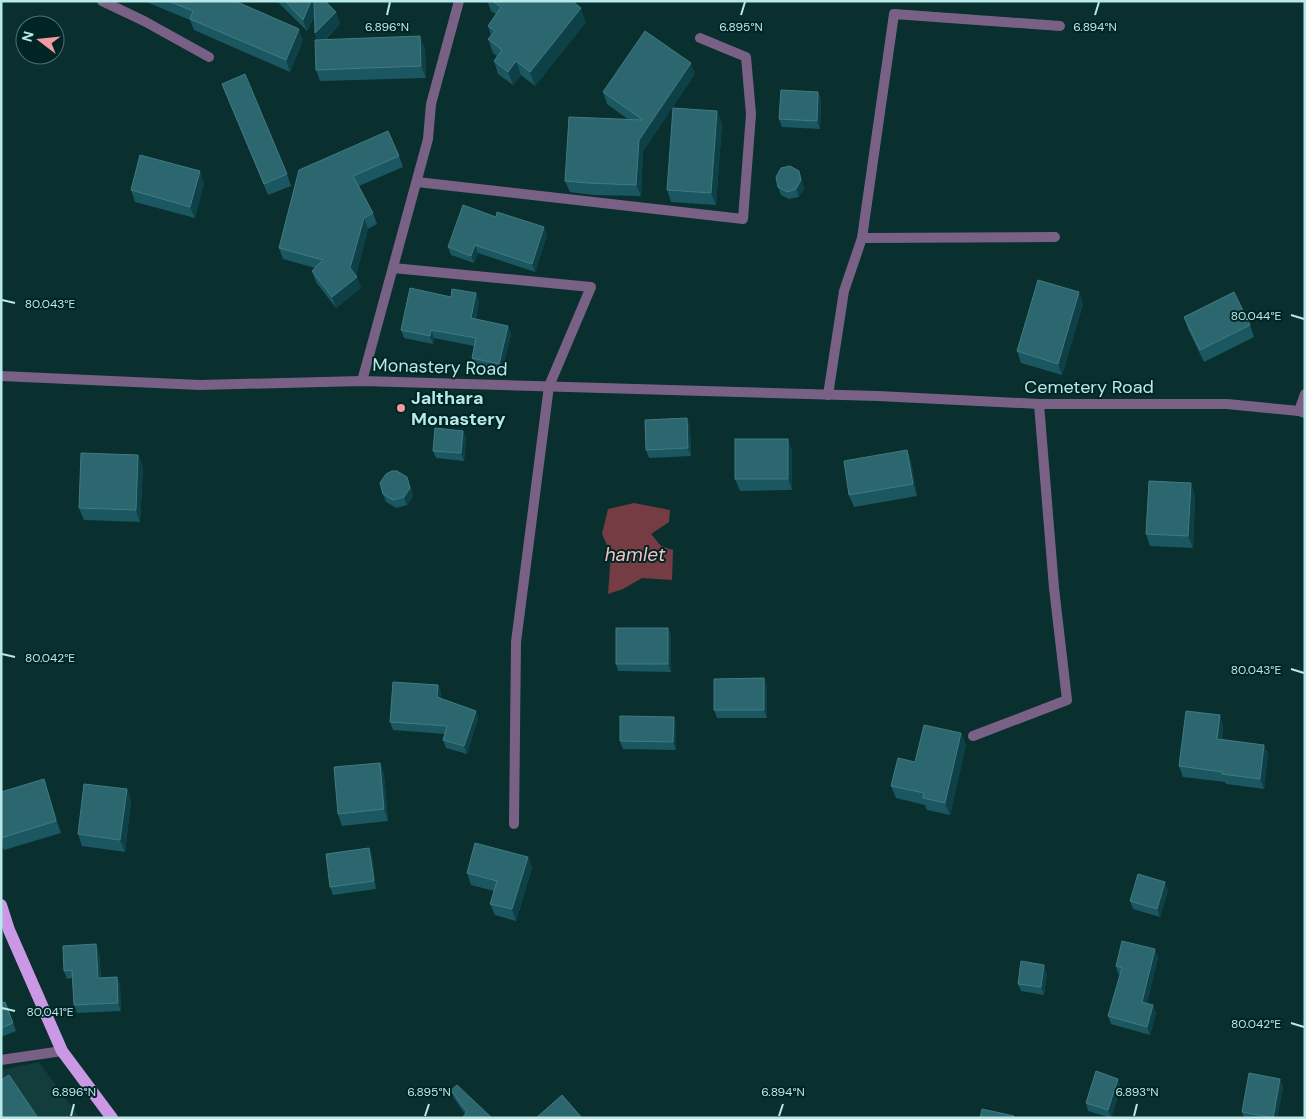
<svg xmlns="http://www.w3.org/2000/svg" width="1306" height="1119" font-family="'DM Sans',sans-serif">
	<style>
		.built { fill: #133d3c }
		.water { fill: #763c43 }
		.lines { fill: none; stroke-linecap: round; stroke-linejoin: round }
		.minor { stroke: #796186; stroke-width: 10 }
		.primary { stroke: #ca98e5; stroke-width: 12 }
		.wall { fill: #1b5761 }
		.shaded-wall { fill: #0d4047 }
		.building { fill: #2c6770; stroke: #417b82 }
		.ticks { fill: none; stroke: #b7e9e8; stroke-width: 2 }
		.poi-dot { fill: #f49aa3; stroke: #002524; stroke-width: 2 }
		.labels { text-anchor: middle; dominant-baseline: central; stroke-width: 4; stroke-linejoin: round; paint-order: stroke }
		.street-label { font-size: 18px; fill: #b7e9e8; stroke: #002524 }
		.poi-label { font-size: 18px; font-weight: bold; fill: #b7e9e8; stroke: #002524; text-anchor: start }
		.water-label { font-size: 19px; font-style: italic; fill: #f9bfc4; stroke: #002524 }
		.ticks-label { font-size: 12px; text-anchor: middle; fill: #b7e9e8; stroke: #002524; stroke-width: 4; stroke-linejoin: round; paint-order: stroke }
	</style>
	<rect width="100%" height="100%" fill="#092f2e"/>
	<polygon class="built" points="39,1062 80,1118 1,1118 1,1070"/>
	<polygon class="water" points="634,503 670,510 669,522 651,534 661,546 673,550 672,580 642,578 623,589 608,594 611,554 602,534 608,509"/>
	<g class="lines">
		<g class="minor">
			<polyline points="102,1 144,21 209,57"/>
			<polyline points="417,182 743,219 751,114 746,57 700,38"/>
			<polyline points="862,238 894,14 1060,26"/>
			<polyline points="393,268 591,287 549,386 516,642 514,824"/>
			<polyline points="1,376 200,385 362,381 878,396 1039,404 1227,404 1299,411 1305,413"/>
			<polyline points="362,381 428,139 431,104 459,1"/>
			<polyline points="828,395 844,291 862,238 1055,237"/>
			<polyline points="1299,411 1305,394"/>
			<polyline points="973,736 1067,700 1054,588 1039,404"/>
			<polyline points="1,1060 62,1051"/>
		</g>
		<polyline class="primary" points="1,905 9,930 62,1051 112,1118"/>
	</g>
	<g class="wall">
		<polygon points="144,1 235,1 303,40 290,72 194,30 190,20"/>
		<polygon points="277,1 325,1 336,12 340,24 325,40 425,48 426,78 320,81 316,70 317,40 315,33 315,14 307,31"/>
		<polygon points="483,1 572,1 586,22 535,86 521,75 513,85 498,74 494,61 497,56 493,53 488,39 491,36 488,26 496,14 491,11 488,3"/>
		<polygon points="695,74 643,151 641,196 593,195 570,192 565,181 629,120 607,104 603,92"/>
		<polygon points="222,84 287,174 291,186 268,195"/>
		<polygon points="818,92 821,99 820,129 782,127 779,119"/>
		<polygon points="722,123 716,205 671,202 667,190"/>
		<polygon points="399,156 403,167 359,186 373,213 377,224 368,229 356,275 361,288 336,308 316,282 312,271 315,268 283,259 279,248 299,170"/>
		<polygon points="799,171 804,188 799,197 789,199 781,195 778,187"/>
		<polygon points="204,183 195,218 135,202 131,190"/>
		<polygon points="496,217 544,227 547,235 535,272 478,253 474,263 451,255 448,247"/>
		<polygon points="451,297 479,301 476,319 508,326 511,334 502,372 474,366 472,358 474,346 434,338 433,344 404,338 401,330"/>
		<polygon points="1083,304 1062,375 1021,363 1017,351"/>
		<polygon points="1184,317 1250,325 1254,337 1204,362 1188,329"/>
		<polygon points="687,418 690,426 691,456 649,458 646,450"/>
		<polygon points="463,431 466,439 464,461 436,458 433,451"/>
		<polygon points="792,450 792,490 740,491 735,479"/>
		<polygon points="907,450 911,461 917,496 854,507 849,495"/>
		<polygon points="138,455 143,467 140,522 84,520 79,508"/>
		<polygon points="410,485 413,496 407,505 396,508 386,502 383,494"/>
		<polygon points="1195,495 1193,548 1150,546 1146,534"/>
		<polygon points="668,628 671,636 671,672 618,671 616,664"/>
		<polygon points="764,678 767,686 767,718 717,718 714,710"/>
		<polygon points="438,685 441,693 440,699 476,711 478,718 467,754 446,748 443,740 445,734 393,730 390,722"/>
		<polygon points="674,717 676,725 676,750 623,749 620,741"/>
		<polygon points="1223,725 1222,739 1264,745 1268,755 1264,789 1226,784 1225,782 1183,777 1179,766"/>
		<polygon points="961,733 966,745 950,815 927,810 925,805 896,798 891,786"/>
		<polygon points="380,763 384,775 388,821 342,826 338,814"/>
		<polygon points="127,789 131,801 125,852 82,846 78,834"/>
		<polygon points="48,791 61,833 4,850 1,844 1,792"/>
		<polygon points="369,848 372,856 376,889 333,895 330,887"/>
		<polygon points="528,857 532,868 516,921 495,915 490,904 494,891 471,885 467,873"/>
		<polygon points="1168,890 1160,917 1133,909 1130,901"/>
		<polygon points="96,944 99,952 101,978 117,977 120,985 121,1011 77,1013 74,1005 72,978 67,979 64,971"/>
		<polygon points="1158,957 1147,1003 1156,1013 1150,1035 1111,1024 1108,1016 1120,974 1118,974 1116,966"/>
		<polygon points="1047,973 1044,995 1021,991 1018,984"/>
		<polygon points="5,1002 16,1031 1,1037 1,1003"/>
		<polygon points="1280,1079 1283,1087 1277,1118 1244,1118 1242,1112"/>
		<polygon points="1121,1087 1111,1118 1088,1111 1086,1103"/>
		<polygon points="451,1090 492,1118 465,1114 454,1098"/>
	</g>
	<g class="shaded-wall">
		<polygon points="311,1 317,1 318,5 307,31 303,20"/>
		<polygon points="581,8 586,22 535,86 530,72"/>
		<polygon points="336,12 340,24 319,45 315,33"/>
		<polygon points="299,29 303,40 290,72 286,60"/>
		<polygon points="420,36 425,48 426,78 421,66"/>
		<polygon points="516,61 521,75 513,85 508,72"/>
		<polygon points="691,63 695,74 643,151 641,196 636,185 639,140"/>
		<polygon points="818,92 821,99 820,129 817,121"/>
		<polygon points="717,111 722,123 716,205 711,193"/>
		<polygon points="200,171 204,183 195,218 190,207"/>
		<polygon points="799,171 804,188 799,197 796,189"/>
		<polygon points="364,218 368,229 355,279 357,277 361,288 336,308 332,297 350,268"/>
		<polygon points="544,227 547,235 535,272 532,264"/>
		<polygon points="475,245 478,253 474,263 471,256"/>
		<polygon points="1079,292 1083,304 1062,375 1058,364"/>
		<polygon points="476,293 479,301 474,326 471,318"/>
		<polygon points="508,326 511,334 502,372 499,364"/>
		<polygon points="431,330 434,338 433,344 430,336"/>
		<polygon points="687,418 690,426 691,456 688,448"/>
		<polygon points="463,431 466,439 464,461 461,453"/>
		<polygon points="788,439 792,450 792,490 788,479"/>
		<polygon points="907,450 911,461 917,496 913,484"/>
		<polygon points="138,455 143,467 140,522 136,510"/>
		<polygon points="407,477 413,496 407,505 404,497"/>
		<polygon points="1191,483 1195,495 1193,548 1188,536"/>
		<polygon points="668,628 671,636 671,672 668,664"/>
		<polygon points="764,678 767,686 767,718 764,710"/>
		<polygon points="438,685 441,693 440,705 437,697"/>
		<polygon points="476,711 478,718 467,754 464,746"/>
		<polygon points="1220,715 1223,725 1220,749 1217,739"/>
		<polygon points="674,717 676,725 676,750 673,742"/>
		<polygon points="961,733 966,745 950,815 945,803"/>
		<polygon points="1264,745 1268,755 1264,789 1260,779"/>
		<polygon points="380,763 384,775 388,821 384,809"/>
		<polygon points="44,779 48,791 61,833 56,821"/>
		<polygon points="127,789 131,801 125,852 120,840"/>
		<polygon points="369,848 372,856 376,889 374,881"/>
		<polygon points="528,857 532,868 516,921 512,909"/>
		<polygon points="1165,882 1168,890 1160,917 1157,909"/>
		<polygon points="96,944 99,952 101,986 98,978"/>
		<polygon points="1155,949 1158,957 1145,1010 1142,1002"/>
		<polygon points="1044,965 1047,973 1044,995 1041,987"/>
		<polygon points="117,977 120,985 121,1011 118,1003"/>
		<polygon points="1153,1005 1156,1013 1150,1035 1147,1027"/>
		<polygon points="1118,1079 1121,1087 1111,1118 1108,1110"/>
		<polygon points="1280,1079 1283,1087 1277,1118 1273,1118"/>
	</g>
	<g class="building">
		<polygon points="168,1 235,1 299,29 286,60 190,19 193,11"/>
		<polygon points="285,1 311,1 303,20"/>
		<polygon points="314,1 325,1 336,12 315,33"/>
		<polygon points="492,1 572,1 581,8 530,72 516,61 508,72 494,61 502,50 488,39 495,31 488,26 501,7"/>
		<polygon points="645,31 691,63 639,140 636,185 588,183 565,181 569,117 643,120 603,92"/>
		<polygon points="420,36 421,66 316,70 315,40"/>
		<polygon points="245,74 287,174 264,184 222,84"/>
		<polygon points="781,90 818,92 817,121 779,119"/>
		<polygon points="673,108 717,111 711,193 667,190"/>
		<polygon points="388,131 399,156 353,176 373,213 364,218 350,268 357,277 332,297 312,271 323,260 279,248 299,170"/>
		<polygon points="140,155 200,171 190,207 131,190"/>
		<polygon points="790,166 799,171 801,180 796,189 787,192 778,187 776,177 781,168"/>
		<polygon points="463,205 496,217 497,212 544,227 532,264 475,245 471,256 448,247"/>
		<polygon points="1038,280 1079,292 1058,364 1017,351"/>
		<polygon points="410,288 451,297 452,289 476,293 471,318 508,326 499,364 472,358 476,338 431,330 430,336 401,330"/>
		<polygon points="1234,292 1250,325 1200,350 1184,317"/>
		<polygon points="687,418 688,448 646,450 645,420"/>
		<polygon points="435,428 463,431 461,453 433,451"/>
		<rect x="735" y="439" width="53" height="40"/>
		<polygon points="907,450 913,484 849,495 844,461"/>
		<polygon points="81,453 138,455 136,510 79,508"/>
		<polygon points="392,471 397,471 407,477 410,488 404,497 393,500 383,494 380,483 386,474"/>
		<polygon points="1149,481 1191,483 1188,536 1146,534"/>
		<rect x="616" y="628" width="52" height="36"/>
		<polygon points="764,678 764,710 714,710 714,679"/>
		<polygon points="393,682 438,685 437,697 476,711 464,746 443,740 447,726 390,722"/>
		<polygon points="1186,711 1220,715 1217,739 1264,745 1260,779 1222,774 1222,772 1179,766"/>
		<polygon points="620,716 674,717 673,742 620,741"/>
		<polygon points="924,725 961,733 945,803 923,798 924,793 891,786 898,758 915,762"/>
		<polygon points="380,763 384,809 338,814 334,767"/>
		<polygon points="44,779 56,821 1,838 1,792"/>
		<polygon points="84,784 127,789 120,840 78,834"/>
		<polygon points="475,843 528,857 512,909 490,904 497,881 467,873"/>
		<polygon points="369,848 374,881 330,887 326,854"/>
		<polygon points="1138,874 1165,882 1157,909 1130,901"/>
		<polygon points="1122,941 1155,949 1142,1002 1153,1005 1147,1027 1108,1016 1122,968 1116,966"/>
		<polygon points="96,944 98,978 117,977 118,1003 74,1005 72,970 64,971 63,946"/>
		<polygon points="1021,961 1044,965 1041,987 1018,984"/>
		<polygon points="5,1002 13,1023 1,1028 1,1003"/>
		<polygon points="1096,1071 1118,1079 1108,1110 1086,1103"/>
		<polygon points="1249,1073 1280,1079 1273,1118 1242,1112"/>
		<polygon points="9,1075 38,1118 1,1118 1,1080"/>
		<polygon points="457,1085 492,1118 462,1118 467,1112 451,1090"/>
		<polygon points="562,1095 582,1118 536,1118"/>
		<polygon points="982,1109 1014,1116 1013,1118 980,1118"/>
	</g>
	<path class="ticks" d="M387,15L390,2M741,15L745,2M1095,15L1099,2M2,300L15,303M1291,315L1304,319M2,654L15,657M1291,669L1304,673M2,1008L15,1011M1291,1023L1304,1027M71,1116L74,1104M425,1116L429,1104M779,1116L783,1104M1134,1116L1137,1104"/>
	<circle class="poi-dot" cx="401" cy="408" r="5"/>
	<g class="labels">
		<g class="street-label">
			<text transform="translate(440 367) rotate(2)">Monastery Road</text>
			<text x="1089" y="387">Cemetery Road</text>
		</g>
		<g class="poi-label">
			<text x="411" y="398">Jalthara<tspan x="411" dy="21">Monastery</tspan></text>
		</g>
		<g class="water-label">
			<text x="635" y="554">hamlet</text>
		</g>
	</g>
	<g class="ticks-label">
		<text x="387" y="31">6.896°N</text>
		<text x="741" y="31">6.895°N</text>
		<text x="1095" y="31">6.894°N</text>
		<text x="50" y="308">80.043°E</text>
		<text x="1256" y="320">80.044°E</text>
		<text x="50" y="662">80.042°E</text>
		<text x="1256" y="674">80.043°E</text>
		<text x="50" y="1016">80.041°E</text>
		<text x="1256" y="1028">80.042°E</text>
		<text x="74" y="1096">6.896°N</text>
		<text x="429" y="1096">6.895°N</text>
		<text x="783" y="1096">6.894°N</text>
		<text x="1137" y="1096">6.893°N</text>
	</g>
	<rect width="1306" height="1119" fill="none" stroke="#b7e9e8" stroke-width="5"/>
	<g transform="translate(40 40) rotate(286)"><circle r="24" fill="#002524" stroke="#497372"/>
	<path d="M0-4L9 19L0 12L-9 19Z" fill="#f49aa3"/>
	<text y="-8" font-size="14" font-weight="bold" text-anchor="middle" fill="#b7e9e8">N</text>
	</g>
</svg>
